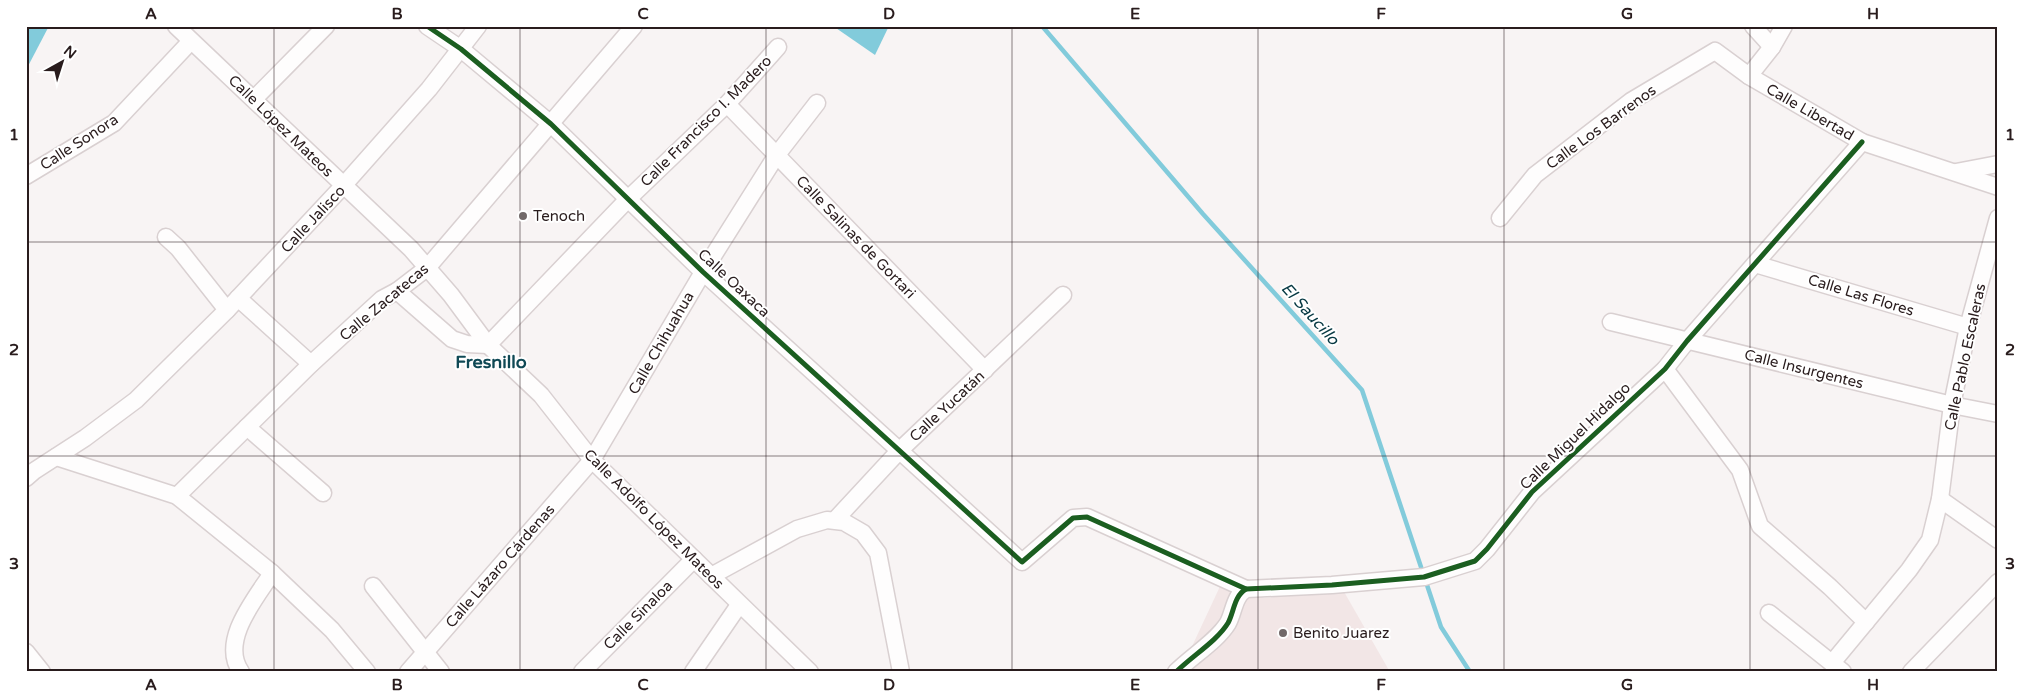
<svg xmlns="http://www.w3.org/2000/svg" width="2024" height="698" font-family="'Varela Round',sans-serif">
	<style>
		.built { fill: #f2e6e6 }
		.water { fill: #82cbdb }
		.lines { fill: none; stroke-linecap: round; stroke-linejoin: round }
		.stream { stroke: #82cbdb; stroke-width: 4.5 }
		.minor-casing { stroke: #d9d0d1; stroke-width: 19 }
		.minor { stroke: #fefdfd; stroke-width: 16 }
		.cycleway-casing { stroke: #fff; stroke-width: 8 }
		.cycleway { stroke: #1b5e20; stroke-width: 5 }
		.grid { fill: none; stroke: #291c1d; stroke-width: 1; stroke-opacity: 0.55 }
		.poi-dot { fill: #716868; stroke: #fff; stroke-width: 2 }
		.labels { text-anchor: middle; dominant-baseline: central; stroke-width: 4; stroke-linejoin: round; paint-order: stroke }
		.street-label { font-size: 15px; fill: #291c1d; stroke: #fff }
		.poi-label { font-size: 15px; fill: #291c1d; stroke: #fff; text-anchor: start }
		.water-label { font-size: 16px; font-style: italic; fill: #063842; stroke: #fff }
		.quarter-label { font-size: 18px; font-weight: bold; fill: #0f4955; stroke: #fff }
		.neatline { fill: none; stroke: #291c1d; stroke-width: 2 }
		.grid-label { font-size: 16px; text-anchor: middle; font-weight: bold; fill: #291c1d }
	</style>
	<rect width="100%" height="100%" fill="#f8f4f4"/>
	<polygon class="built" points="1223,580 1264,598 1343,590 1390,672 1180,672"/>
	<g class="water">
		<polygon points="26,26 49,26 26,70"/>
		<polygon points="833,26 889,26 875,55"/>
	</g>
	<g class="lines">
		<polyline class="stream" points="1042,26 1203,214 1362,390 1441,627 1470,672"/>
		<defs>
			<g id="minor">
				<polyline points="176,26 411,249 451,295 488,345 541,395 592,460 810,672"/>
				<polyline points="427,26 461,49 551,124 703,272 1022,562 1073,518 1087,517 1246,589"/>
				<polyline points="1753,26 1772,47"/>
				<polyline points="1749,76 1772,47 1784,26"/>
				<polyline points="254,99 326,26"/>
				<polyline points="727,104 985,370"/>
				<polyline points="1956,172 1998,164"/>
				<polyline points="26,176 114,123 191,41"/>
				<polyline points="1500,218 1535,175 1631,101 1715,51 1749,76 1862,142 1998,187"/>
				<polyline points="166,237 178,248 227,310"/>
				<polyline points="1755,264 1968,327"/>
				<polyline points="397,291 452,339 467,344 488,345 629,198 727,104 778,47"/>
				<polyline points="238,298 311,364"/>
				<polyline points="1611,322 1952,405 1998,414"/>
				<polyline points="1665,369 1740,470 1760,526 1830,587 1866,622"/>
				<polyline points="247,427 323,493"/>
				<polyline points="56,457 177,496 272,573 332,630 367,672"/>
				<polyline points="26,478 34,471 85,438 136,400 227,310 343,186 429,89 478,26"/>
				<polyline points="177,496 311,364 382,299 397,291 427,268 634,26"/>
				<polyline points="1940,499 1998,540"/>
				<polyline points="835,520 899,451 1063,295"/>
				<polyline points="711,576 797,529 827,520 844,522 863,533 878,553 901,672"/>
				<polyline points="373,586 441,672"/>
				<polyline points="1769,613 1843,672"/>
				<polyline points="26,652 42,672"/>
				<polyline points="1832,663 1909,570 1930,540 1940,499 1952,405 1968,327 1998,218"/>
				<path d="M241,672C219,641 256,598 272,573"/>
				<polyline points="408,672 592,460 703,272 776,156 817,103"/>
				<polyline points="582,672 694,559"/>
				<polyline points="693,672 739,605"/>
				<path d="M1176,672C1192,656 1217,641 1228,623C1234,612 1234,596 1246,589L1332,585L1424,577L1475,561L1487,549L1532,492L1665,369L1687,341L1862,142"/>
				<polyline points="1911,672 1998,582"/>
			</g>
		</defs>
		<use href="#minor" class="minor-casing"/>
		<use href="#minor" class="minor"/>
		<defs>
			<g id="cycleway">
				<polyline points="427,26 461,49 551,124 703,272 1022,562 1073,518 1087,517 1246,589"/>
				<path d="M1176,672C1192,656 1217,641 1228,623C1234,612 1234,596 1246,589L1332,585L1424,577L1475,561L1487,549L1532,492L1665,369L1687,341L1862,142"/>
			</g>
		</defs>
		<use href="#cycleway" class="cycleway-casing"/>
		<use href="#cycleway" class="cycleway"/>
	</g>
	<path class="grid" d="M274,26V672M520,26V672M766,26V672M1012,26V672M1258,26V672M1504,26V672M1750,26V672M26,242H1998M26,456H1998"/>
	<g class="poi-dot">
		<circle cx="523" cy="216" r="5"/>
		<circle cx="1283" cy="633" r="5"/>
	</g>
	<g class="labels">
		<g class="street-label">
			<text transform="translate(1810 112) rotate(30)">Calle Libertad</text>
			<text transform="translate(706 121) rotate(-45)">Calle Francisco I. Madero</text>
			<text transform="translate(281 126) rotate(44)">Calle López Mateos</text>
			<text transform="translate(1601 127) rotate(-36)">Calle Los Barrenos</text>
			<text transform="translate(79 142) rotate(-33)">Calle Sonora</text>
			<text transform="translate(313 219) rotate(-47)">Calle Jalisco</text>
			<text transform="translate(856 237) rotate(46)">Calle Salinas de Gortari</text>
			<text transform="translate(734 283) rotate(43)">Calle Oaxaca</text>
			<text transform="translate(1861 295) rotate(17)">Calle Las Flores</text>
			<text transform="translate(384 302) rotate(-40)">Calle Zacatecas</text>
			<text transform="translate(661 343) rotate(-60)">Calle Chihuahua</text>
			<text transform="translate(1965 357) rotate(-78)">Calle Pablo Escaleras</text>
			<text transform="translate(1804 369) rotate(14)">Calle Insurgentes</text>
			<text transform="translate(947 406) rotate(-43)">Calle Yucatán</text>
			<text transform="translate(1575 436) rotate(-44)">Calle Miguel Hidalgo</text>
			<text transform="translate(654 519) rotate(45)">Calle Adolfo López Mateos</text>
			<text transform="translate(500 566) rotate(-49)">Calle Lázaro Cárdenas</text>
			<text transform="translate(638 615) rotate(-45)">Calle Sinaloa</text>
		</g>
		<g class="poi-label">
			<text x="533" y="216">Tenoch</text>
			<text x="1293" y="633">Benito Juarez</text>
		</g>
		<g class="water-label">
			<text transform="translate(1310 314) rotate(48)">El Saucillo</text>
		</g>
		<g class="quarter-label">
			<text x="491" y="362">Fresnillo</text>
		</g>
	</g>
	<rect width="2024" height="698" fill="none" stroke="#ffffff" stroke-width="55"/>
	<g transform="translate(62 62) rotate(39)" stroke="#ffffff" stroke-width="4" paint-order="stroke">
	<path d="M0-4L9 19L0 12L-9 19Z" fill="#291c1d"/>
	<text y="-8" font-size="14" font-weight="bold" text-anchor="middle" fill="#291c1d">N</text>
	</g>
	<rect x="28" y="28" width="1968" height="642" class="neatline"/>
	<g class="grid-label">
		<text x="151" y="19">A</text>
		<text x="397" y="19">B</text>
		<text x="643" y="19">C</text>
		<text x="889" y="19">D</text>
		<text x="1135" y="19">E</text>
		<text x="1381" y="19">F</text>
		<text x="1627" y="19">G</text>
		<text x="1873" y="19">H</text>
		<text x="14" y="140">1</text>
		<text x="2010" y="140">1</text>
		<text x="14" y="355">2</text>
		<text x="2010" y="355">2</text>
		<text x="14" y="569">3</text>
		<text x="2010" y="569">3</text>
		<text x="151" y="690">A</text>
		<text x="397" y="690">B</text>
		<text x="643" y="690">C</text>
		<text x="889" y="690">D</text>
		<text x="1135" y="690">E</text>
		<text x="1381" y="690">F</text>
		<text x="1627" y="690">G</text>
		<text x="1873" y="690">H</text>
	</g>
</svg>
